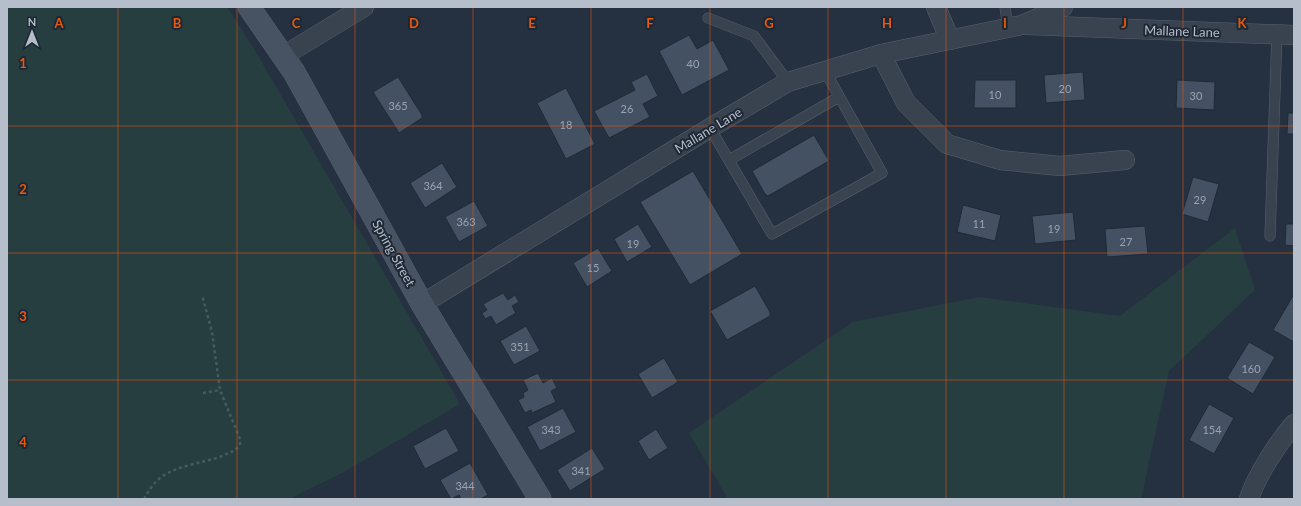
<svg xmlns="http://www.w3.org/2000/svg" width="1301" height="506" font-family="Lato,sans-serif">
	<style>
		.green { fill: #273e41 }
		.building { fill: #445162; stroke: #202a37 }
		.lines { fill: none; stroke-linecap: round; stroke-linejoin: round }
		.service-casing { stroke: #57616e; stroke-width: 11 }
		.minor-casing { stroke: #57616e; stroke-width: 20 }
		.secondary-casing { stroke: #57616e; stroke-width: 23 }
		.path { stroke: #455b5e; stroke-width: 2.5; stroke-dasharray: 3 3; stroke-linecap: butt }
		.service { stroke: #394350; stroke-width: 10 }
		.minor { stroke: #394350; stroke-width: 19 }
		.secondary { stroke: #475263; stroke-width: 22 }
		.grid { fill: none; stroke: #e8590c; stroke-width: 1; stroke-opacity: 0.55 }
		.labels { text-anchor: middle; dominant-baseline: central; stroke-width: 4; stroke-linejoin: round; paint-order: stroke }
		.number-label { font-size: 11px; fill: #9aa3b1 }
		.street-label { font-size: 13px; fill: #b6becb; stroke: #1e2835 }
		.grid-label { font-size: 13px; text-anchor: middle; font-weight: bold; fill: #e8590c; stroke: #1e2835; stroke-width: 4; stroke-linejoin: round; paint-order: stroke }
	</style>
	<rect width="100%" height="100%" fill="#253140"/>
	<g class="green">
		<polygon points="7,7 227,7 253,47 460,404 346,471 289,499 7,499"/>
		<polygon points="1235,228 1255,290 1169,371 1141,499 728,499 689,433 853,322 979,297 1120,316"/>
	</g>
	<g class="building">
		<polygon points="689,35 697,49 713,40 729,70 682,95 659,51"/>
		<polygon points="1083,72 1085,100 1046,103 1044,75"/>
		<polygon points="647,74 658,96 643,104 650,117 609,138 594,111 635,90 631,82"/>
		<polygon points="398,77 422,115 422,118 399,133 373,92"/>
		<polygon points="975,80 1016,80 1016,108 974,108"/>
		<polygon points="1177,80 1215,82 1214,110 1176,108"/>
		<polygon points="566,88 595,144 566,159 537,103"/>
		<polygon points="1288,113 1294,113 1294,134 1287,134"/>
		<polygon points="814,135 829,161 768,196 765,194 752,171"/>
		<polygon points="442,163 457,187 425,208 410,183"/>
		<polygon points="693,171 742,254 690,285 640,202"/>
		<polygon points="1193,177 1219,184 1208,222 1182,214"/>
		<polygon points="474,201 488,226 459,242 445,217"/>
		<polygon points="963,205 1001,215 995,241 957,232"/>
		<polygon points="1073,212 1076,240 1035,244 1032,216"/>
		<polygon points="638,224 652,247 627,262 614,239"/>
		<polygon points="1286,224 1294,224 1294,246 1285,245"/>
		<polygon points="1145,226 1148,254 1107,257 1105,229"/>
		<polygon points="598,248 612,271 587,287 573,263"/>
		<polygon points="755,286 770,312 770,316 727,340 710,311"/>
		<polygon points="503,293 508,300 515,295 519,302 512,306 516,313 496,325 491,316 485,319 482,313 487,310 483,304"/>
		<polygon points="1294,294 1294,342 1273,330"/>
		<polygon points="526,326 540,351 514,365 500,341"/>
		<polygon points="1249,342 1275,357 1253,394 1227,378"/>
		<polygon points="664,358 678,382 652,398 638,374"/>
		<polygon points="538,373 543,383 552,378 557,388 551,391 556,402 532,413 531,410 525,413 518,400 524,397 523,393 528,390 523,380"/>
		<polygon points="1209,404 1234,418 1214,454 1189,440"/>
		<polygon points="563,408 576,432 540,451 527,427"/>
		<polygon points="446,428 459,451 425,469 413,446"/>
		<polygon points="656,429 668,448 649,460 638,441"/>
		<polygon points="592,448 605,469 570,491 557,470"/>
		<polygon points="470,463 488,495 480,499 461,499 459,495 451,499 440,480"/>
	</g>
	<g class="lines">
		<defs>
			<g id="service">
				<polyline points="1005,7 1008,28"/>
				<polyline points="708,18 754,36 788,82"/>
				<polyline points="710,128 772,234 882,173 825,71"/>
				<polyline points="729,160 839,97"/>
				<polyline points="1270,236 1277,34"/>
			</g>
			<g id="minor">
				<polyline points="936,7 950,40"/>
				<polyline points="1027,25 1294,35"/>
				<polyline points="881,54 906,103 947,144 1000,160 1060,166 1125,160"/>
				<polyline points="283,56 364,7"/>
				<polyline points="422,304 710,128 788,82 881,54 1022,25 1063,7"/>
				<path d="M1249,499C1256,476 1278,443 1294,424"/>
			</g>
			<polyline id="secondary" points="249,7 294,72 422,304 540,499"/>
		</defs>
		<use href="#service" class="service-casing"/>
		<use href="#minor" class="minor-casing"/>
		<use href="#secondary" class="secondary-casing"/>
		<g class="path">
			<polyline points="203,393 220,390"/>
			<path d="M144,499C148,492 152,485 159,479C173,466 204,463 222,456C229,453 235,451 240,445V439L220,390L212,332L202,295"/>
		</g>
		<use href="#service" class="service"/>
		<use href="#minor" class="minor"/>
		<use href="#secondary" class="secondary"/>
	</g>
	<path class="grid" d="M118,7V499M237,7V499M355,7V499M473,7V499M591,7V499M710,7V499M828,7V499M946,7V499M1064,7V499M1183,7V499M7,126H1294M7,253H1294M7,380H1294"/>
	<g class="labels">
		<g class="number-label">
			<text x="693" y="63">40</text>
			<text x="1065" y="88">20</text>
			<text x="995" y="94">10</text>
			<text x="1196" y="95">30</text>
			<text x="398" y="105">365</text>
			<text x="627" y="108">26</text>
			<text x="566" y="124">18</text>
			<text x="433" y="185">364</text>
			<text x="1200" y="199">29</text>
			<text x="466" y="221">363</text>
			<text x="979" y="223">11</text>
			<text x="1054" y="228">19</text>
			<text x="1126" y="241">27</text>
			<text x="633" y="243">19</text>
			<text x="593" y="267">15</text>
			<text x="520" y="346">351</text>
			<text x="1251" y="368">160</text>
			<text x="551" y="429">343</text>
			<text x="1212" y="429">154</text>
			<text x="581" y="470">341</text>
			<text x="465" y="485">344</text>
		</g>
		<g class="street-label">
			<text transform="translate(1182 31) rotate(2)">Mallane Lane</text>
			<text transform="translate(708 130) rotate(-31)">Mallane Lane</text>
			<text transform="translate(394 253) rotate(61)">Spring Street</text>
		</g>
	</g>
	<g class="grid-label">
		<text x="59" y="28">A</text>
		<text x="177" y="28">B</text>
		<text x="296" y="28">C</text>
		<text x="414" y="28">D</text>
		<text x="532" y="28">E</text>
		<text x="650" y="28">F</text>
		<text x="769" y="28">G</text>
		<text x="887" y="28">H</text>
		<text x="1005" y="28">I</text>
		<text x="1124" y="28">J</text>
		<text x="1242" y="28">K</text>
		<text x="23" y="68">1</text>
		<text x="23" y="194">2</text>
		<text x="23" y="321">3</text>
		<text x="23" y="447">4</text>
	</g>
	<rect width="1301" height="506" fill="none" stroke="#b6becb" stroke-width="16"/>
	<g transform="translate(32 32)" stroke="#1e2835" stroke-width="3" paint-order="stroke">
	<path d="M0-3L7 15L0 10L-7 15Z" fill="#b6becb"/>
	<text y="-6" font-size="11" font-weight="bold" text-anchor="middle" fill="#b6becb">N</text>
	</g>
</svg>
